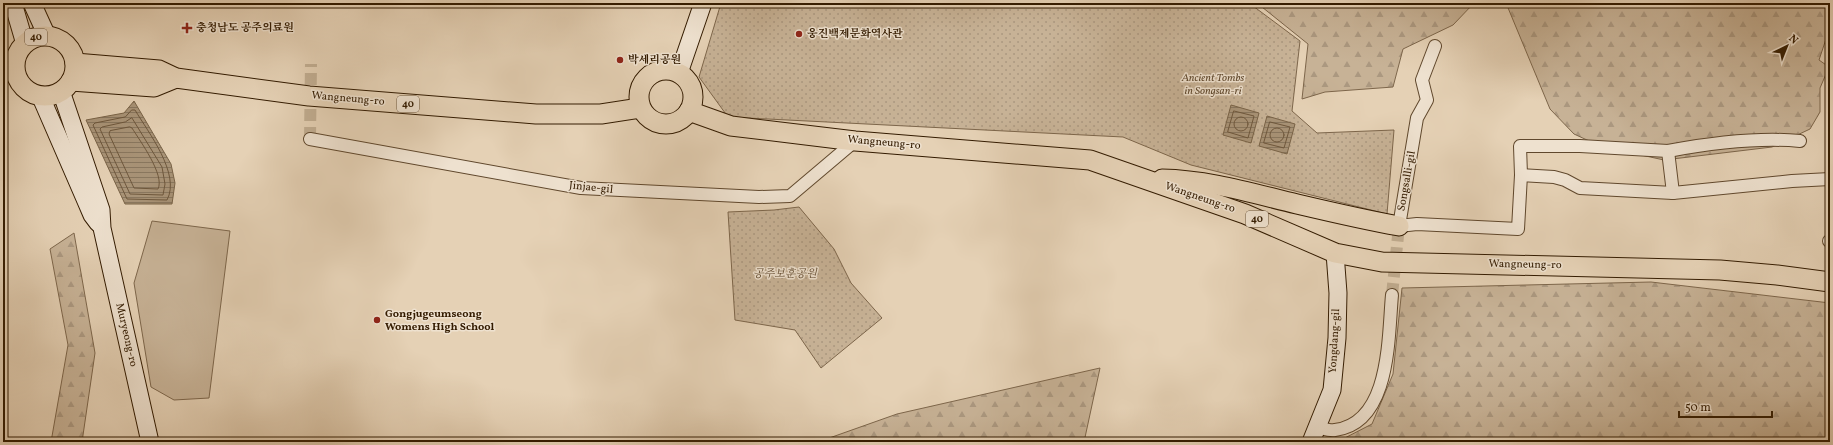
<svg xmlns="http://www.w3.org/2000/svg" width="1833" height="445" font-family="Vollkorn,'Noto Serif KR',serif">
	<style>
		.green { fill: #c7b296; stroke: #7d664b }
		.forest { fill: url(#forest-firs); stroke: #7d664b }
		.park { fill: url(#park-dots); stroke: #7d664b }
		.water { fill: url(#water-rules); stroke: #796347 }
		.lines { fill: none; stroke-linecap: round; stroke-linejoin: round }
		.shore { stroke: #6e573c; stroke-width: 1 }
		.street-tunnel { stroke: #c1ad91; stroke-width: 12; stroke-dasharray: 12 6; stroke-linecap: butt }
		.street-casing { stroke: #60482d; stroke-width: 14 }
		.secondary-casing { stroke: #331b00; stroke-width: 19 }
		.primary-casing { stroke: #331b00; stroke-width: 21 }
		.street { stroke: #eee1cf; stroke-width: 12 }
		.secondary { stroke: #eee1cf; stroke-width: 17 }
		.primary { stroke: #e5d1b5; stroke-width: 19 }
		.poi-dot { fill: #8f2418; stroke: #eee1cf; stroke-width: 1.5 }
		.labels { text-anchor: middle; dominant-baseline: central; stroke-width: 3; stroke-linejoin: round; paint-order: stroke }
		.shield { fill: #eee1cf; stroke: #6b563e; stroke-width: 1 }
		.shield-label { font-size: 10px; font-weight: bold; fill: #331b00 }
		.poi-label { font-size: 11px; font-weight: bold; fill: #331b00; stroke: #eee1cf; text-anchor: start }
		.park-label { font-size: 11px; font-style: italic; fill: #5f482d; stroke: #eee1cf }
		.street-label { font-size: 11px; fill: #331b00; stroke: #eee1cf }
	</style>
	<defs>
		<pattern id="forest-firs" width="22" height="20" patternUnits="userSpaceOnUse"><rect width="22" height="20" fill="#c7b296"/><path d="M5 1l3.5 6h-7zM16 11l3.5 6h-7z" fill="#ab9880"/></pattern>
		<pattern id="park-dots" width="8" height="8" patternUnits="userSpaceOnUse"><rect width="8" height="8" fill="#c7b296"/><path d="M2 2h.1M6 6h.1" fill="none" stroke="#ab9880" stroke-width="1.8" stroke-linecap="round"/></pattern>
		<pattern id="water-rules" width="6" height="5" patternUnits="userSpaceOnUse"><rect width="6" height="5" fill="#a89377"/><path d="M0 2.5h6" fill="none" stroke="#89775f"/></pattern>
	</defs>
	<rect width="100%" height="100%" fill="#e5d1b5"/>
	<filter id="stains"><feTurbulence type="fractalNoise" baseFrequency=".005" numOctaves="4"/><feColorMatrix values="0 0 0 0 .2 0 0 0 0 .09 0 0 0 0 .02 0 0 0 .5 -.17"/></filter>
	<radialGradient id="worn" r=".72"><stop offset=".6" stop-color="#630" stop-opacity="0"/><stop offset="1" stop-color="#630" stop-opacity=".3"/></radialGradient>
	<polygon class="green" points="152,221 230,231 209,398 174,400 151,387 134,283"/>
	<g class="forest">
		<polygon points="1257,3 1474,3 1453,25 1403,49 1393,87 1325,92 1302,99 1308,44"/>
		<polygon points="1506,3 1830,3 1830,27 1819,60 1829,67 1820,88 1820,112 1810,129 1772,147 1664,160 1600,146 1574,134 1550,109"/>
		<polygon points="74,233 95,353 82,442 51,442 68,345 50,249"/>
		<polygon points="1651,282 1830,303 1830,442 1337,442 1372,424 1393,374 1402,288"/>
		<polygon points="1100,368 1084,442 818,442 897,414"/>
	</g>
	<g class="park">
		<polygon points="721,3 1249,3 1300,41 1292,111 1317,133 1394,130 1387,214 1191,165 1123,137 728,117 699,77"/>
		<polygon points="799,207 834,249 851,283 882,318 821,368 795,330 735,320 728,212 774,210"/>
	</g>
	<g class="water">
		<polygon points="134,101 171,164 175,183 172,204 125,204 86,120 124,113"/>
		<polygon points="1231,105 1259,113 1251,143 1223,135"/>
		<polygon points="1267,116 1295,124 1287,154 1259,146"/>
	</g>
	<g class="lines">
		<g class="shore">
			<path d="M132,110H135C148,132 181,174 167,200L127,199L93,125L95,123L125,117Z"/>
			<polygon points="1234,111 1254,116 1248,138 1228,132"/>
			<circle cx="1241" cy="124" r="7"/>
			<polygon points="132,118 162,167 165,184 163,195 130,194 100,129 102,127 125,122"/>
			<polygon points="1270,122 1290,127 1284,148 1264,143"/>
			<path d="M130,127L132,128C140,141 165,175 158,189L134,188L109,134L110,131Z"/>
			<circle cx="1277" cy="135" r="7"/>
		</g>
		<g class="street-tunnel">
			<polyline points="310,139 311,64"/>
			<polyline points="1392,295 1399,226"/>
		</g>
		<defs>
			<g id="street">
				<polyline points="1435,46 1422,80 1427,100 1417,118 1399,226 1417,224 1518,229 1521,175 1554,177 1565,180 1580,188 1673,193 1792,181 1830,179"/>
				<polyline points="310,139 581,188 759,197 790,196 855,141"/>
				<path d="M1668,151C1711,143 1756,137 1800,141"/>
				<polyline points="1521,175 1520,146 1580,146 1668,151 1673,193"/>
				<polyline points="1829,241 1830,241"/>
				<path d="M1317,427C1322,428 1329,431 1335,430C1391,423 1388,337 1392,295"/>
			</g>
			<g id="secondary">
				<polyline points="13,3 25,44"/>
				<polyline points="32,3 47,36"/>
				<polyline points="679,73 703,3"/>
				<polyline points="61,91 101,210 102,228 150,442"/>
				<polyline points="40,95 86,201 92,215 98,223"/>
				<polyline points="1311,442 1332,390 1337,338 1338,293 1335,253"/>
			</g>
			<g id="primary">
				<circle cx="45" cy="66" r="30"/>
				<polyline points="75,63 159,70 176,78 309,96 536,114 601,114 640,108"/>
				<circle cx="666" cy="97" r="27"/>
				<polyline points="71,81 154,87 176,78"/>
				<polyline points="689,111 731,126 855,141 1090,160 1245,214 1335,253 1382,262 1720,270 1777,275 1830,282"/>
				<path d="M1162,179C1209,180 1251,193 1297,204C1331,212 1365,220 1399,226"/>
			</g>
		</defs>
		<use href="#street" class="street-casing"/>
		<use href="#secondary" class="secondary-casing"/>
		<use href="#primary" class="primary-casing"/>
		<use href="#street" class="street"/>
		<use href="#secondary" class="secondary"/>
		<use href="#primary" class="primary"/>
	</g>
	<g class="poi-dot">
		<path d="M185 22h4v4h4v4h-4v4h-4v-4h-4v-4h4z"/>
		<circle cx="799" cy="34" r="4"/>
		<circle cx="620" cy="60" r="4"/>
		<circle cx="377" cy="320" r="4"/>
	</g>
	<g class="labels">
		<g class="shield">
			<rect x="25" y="29" width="22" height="16" rx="3"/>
			<rect x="397" y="96" width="22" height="16" rx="3"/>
			<rect x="1246" y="211" width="22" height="16" rx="3"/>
		</g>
		<g class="shield-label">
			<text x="36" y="37">40</text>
			<text x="408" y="104">40</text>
			<text x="1257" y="219">40</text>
		</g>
		<g class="poi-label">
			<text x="196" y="28">충청남도 공주의료원</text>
			<text x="807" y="34">웅진백제문화역사관</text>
			<text x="628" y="60">박세리공원</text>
			<text x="385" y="314">Gongjugeumseong<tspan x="385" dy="13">Womens High School</tspan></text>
		</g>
		<g class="park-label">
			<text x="1213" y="78">Ancient Tombs<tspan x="1213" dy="13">in Songsan-ri</tspan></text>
			<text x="785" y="274">공주보훈공원</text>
		</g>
		<g class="street-label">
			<text transform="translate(348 99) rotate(5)">Wangneung-ro</text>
			<text transform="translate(884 143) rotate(5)">Wangneung-ro</text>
			<text transform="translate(1407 181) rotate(-80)">Songsalli-gil</text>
			<text transform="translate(591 188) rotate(6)">Jinjae-gil</text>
			<text transform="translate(1200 198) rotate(19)">Wangneung-ro</text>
			<text transform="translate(1525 265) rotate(1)">Wangneung-ro</text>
			<text transform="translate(126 335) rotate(77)">Muryeong-ro</text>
			<text transform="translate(1335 341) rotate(-87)">Yongdang-gil</text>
		</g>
	</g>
	<rect width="1833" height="445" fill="none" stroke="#e5d1b5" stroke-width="16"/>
	<rect x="4" y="4" width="1825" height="437" fill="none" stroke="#331b00" stroke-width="2"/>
	<rect x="8" y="8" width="1817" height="429" fill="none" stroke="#331b00"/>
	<g transform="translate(1787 46) rotate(43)" stroke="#eee1cf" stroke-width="3" paint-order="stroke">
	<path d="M0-3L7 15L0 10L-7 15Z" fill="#331b00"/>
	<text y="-6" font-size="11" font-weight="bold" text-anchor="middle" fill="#331b00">N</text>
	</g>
	<path d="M1679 411v6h93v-6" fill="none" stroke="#331b00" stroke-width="2"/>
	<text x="1685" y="411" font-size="12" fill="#331b00" stroke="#eee1cf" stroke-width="3" paint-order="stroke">50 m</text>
	<rect width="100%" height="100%" filter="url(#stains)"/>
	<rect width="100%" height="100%" fill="url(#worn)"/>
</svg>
